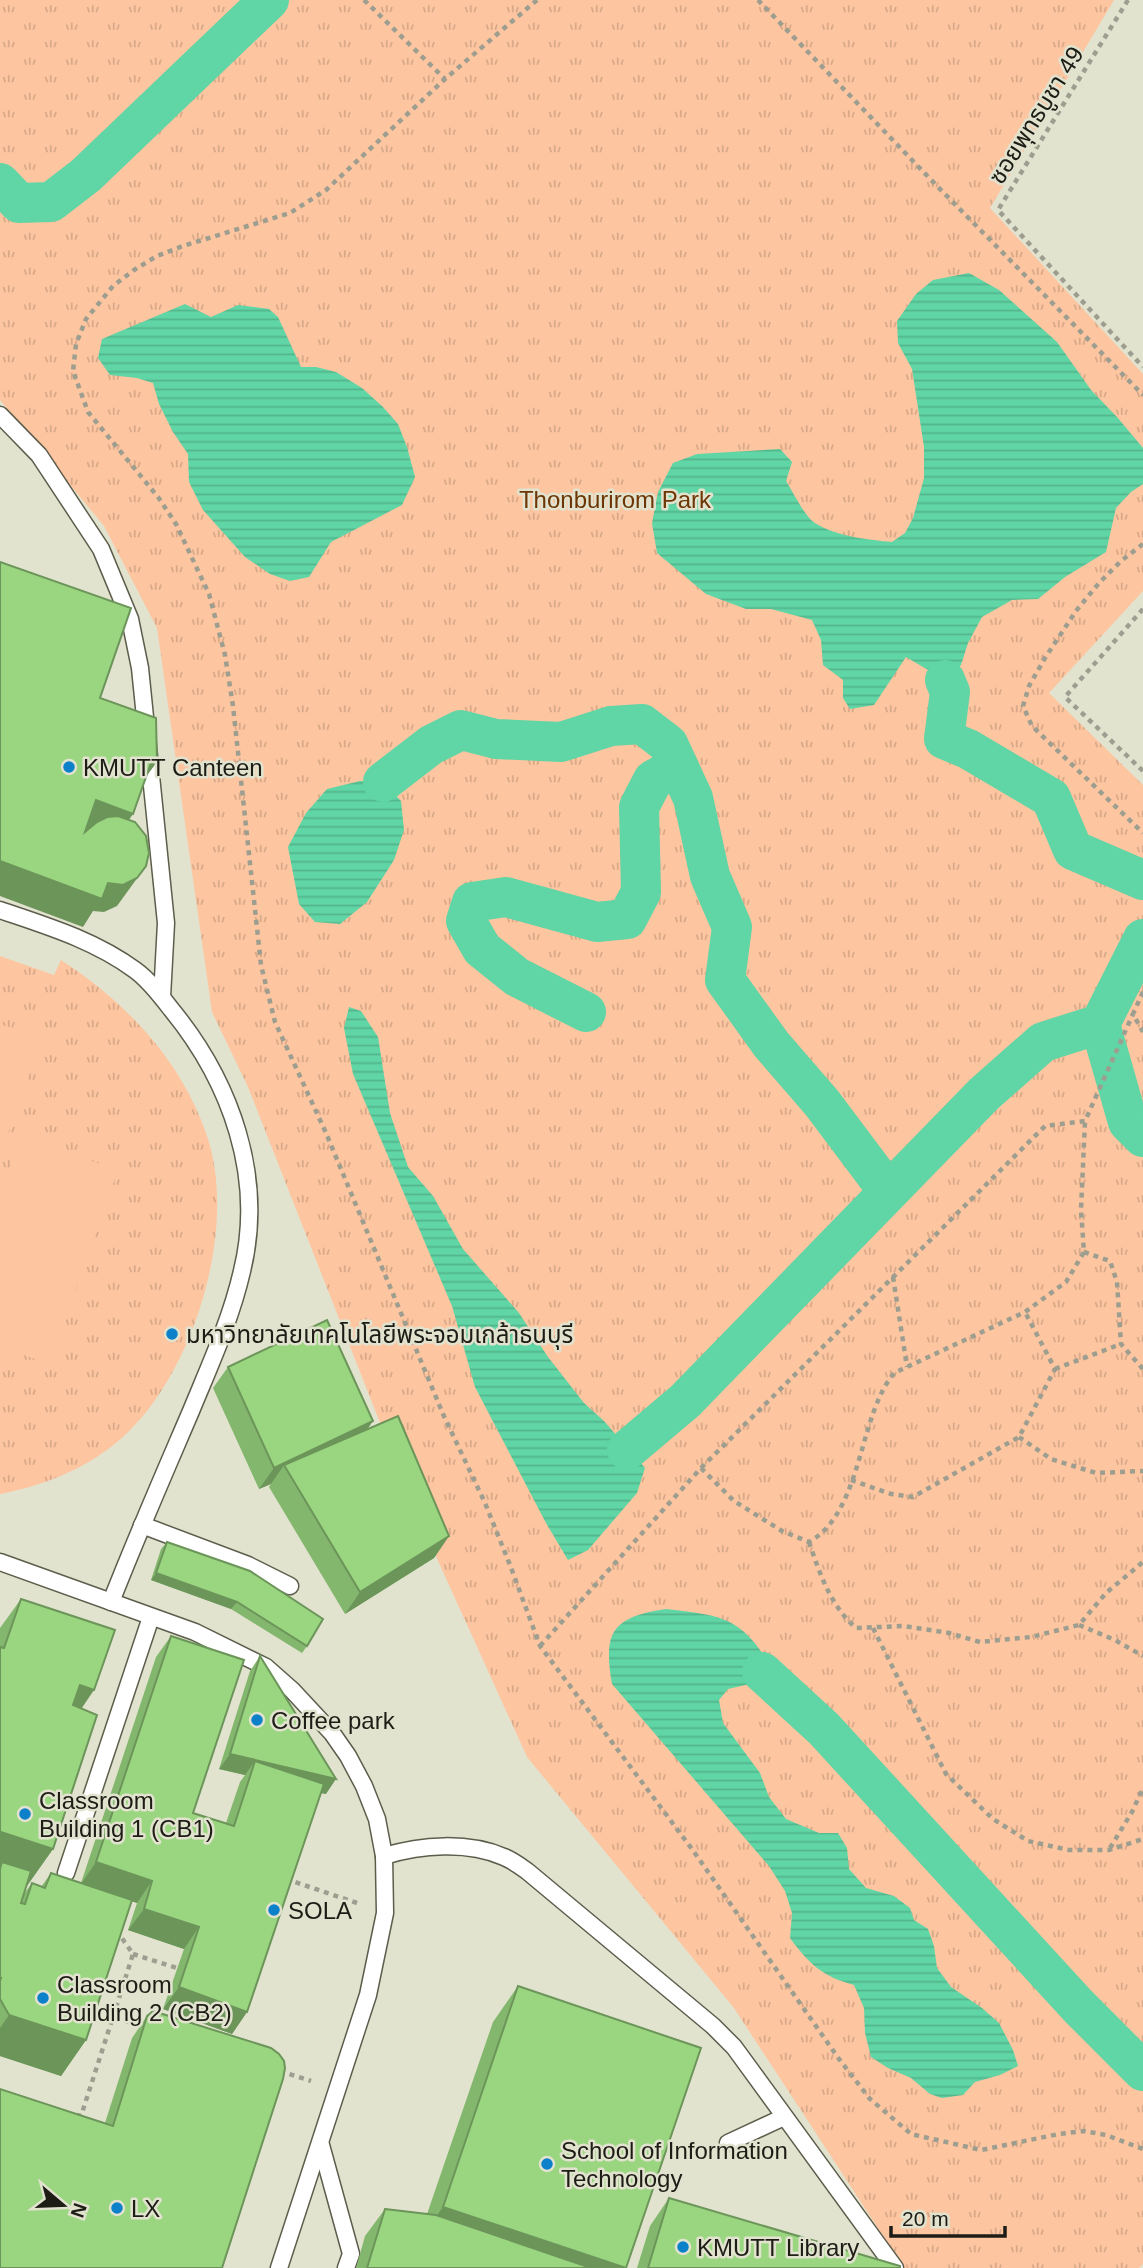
<svg xmlns="http://www.w3.org/2000/svg" width="1143" height="2268" font-family="Helvetica,'Noto Sans Thai',sans-serif">
	<style>
		.park { fill: url(#park-tufts) }
		.garden { fill: #fdc5a0 }
		.water { fill: url(#water-rules) }
		.lines { fill: none; stroke-linecap: round; stroke-linejoin: round }
		.canal { stroke: #60d5a5; stroke-width: 40 }
		.service-casing { stroke: #5d5d4c; stroke-width: 19 }
		.path { stroke: #9d9e8f; stroke-width: 4.5; stroke-dasharray: 5 5; stroke-linecap: butt }
		.service { stroke: #fff; stroke-width: 16 }
		.wall { fill: #84b76e }
		.shaded-wall { fill: #6c955a }
		.building { fill: #9ad580; stroke: #6c955a; stroke-width: 2 }
		.poi-dot { fill: #0c81ca; stroke: #e2e3cf; stroke-width: 2.5 }
		.labels { text-anchor: middle; dominant-baseline: central; stroke-width: 5; stroke-linejoin: round; paint-order: stroke }
		.street-label { font-size: 24px; fill: #1d1d16; stroke: #e2e3cf }
		.park-label { font-size: 24px; fill: #6d3705; stroke: #e2e3cf }
		.poi-label { font-size: 24px; fill: #1d1d16; stroke: #e2e3cf; text-anchor: start }
	</style>
	<defs>
		<pattern id="park-tufts" width="24" height="20" patternUnits="userSpaceOnUse" patternTransform="scale(1.75)"><rect width="24" height="20" fill="#fdc5a0"/><path d="M3 7l-1-3M5 7V3M7 7l1-3M15 17l-1-3M17 17v-4M19 17l1-3" fill="none" stroke="#d8a989"/></pattern>
		<pattern id="water-rules" width="6" height="5" patternUnits="userSpaceOnUse" patternTransform="scale(1.75)"><rect width="6" height="5" fill="#60d5a5"/><path d="M0 2.5h6" fill="none" stroke="#53b68d"/></pattern>
	</defs>
	<rect width="100%" height="100%" fill="#e2e3cf"/>
	<g class="park">
		<polygon points="0,0 1114,0 990,208 1143,374 1143,591 1049,693 1143,785 1143,2264 1139,2268 904,2268 734,2008 527,1757 410,1499 248,1087 212,1012 157,628 104,526 0,400"/>
		<path d="M0,956L54,975L61,960C126,1002 182,1061 207,1136C239,1230 192,1381 116,1443C83,1470 42,1486 0,1494Z"/>
	</g>
	<g class="garden">
		<polygon points="0,1024 42,1039 0,1156"/>
		<polygon points="21,1137 118,1170 50,1364 0,1347 0,1197"/>
	</g>
	<g class="water">
		<path d="M969,273L999,290L1057,342L1091,390L1117,417L1143,448V484L1131,492L1116,508L1106,552L1065,577L1038,599L1012,600L982,617L968,643L961,665L945,680L906,657L874,705L850,709L843,698V680L823,665L821,640L812,620L771,609H746L706,594L657,553L652,523L658,492L673,463L697,454L780,449L792,462L786,481C793,492 805,517 815,523C835,536 869,540 892,542L905,533L913,518L924,478V447L912,369L898,343L897,321L916,294L933,280Z"/>
		<polygon points="185,304 211,317 238,305 269,309 278,317 301,367 316,367 336,372 362,388 383,407 398,424 407,447 415,477 402,505 331,542 309,577 290,581 270,574 245,557 203,510 189,482 188,454 173,432 159,404 153,383 137,378 110,375 98,358 102,339"/>
		<polygon points="360,781 383,782 401,801 404,830 394,860 367,902 340,924 315,922 299,904 288,847 306,813 327,789"/>
		<polygon points="349,1007 361,1011 378,1037 390,1113 408,1167 433,1196 463,1249 519,1313 548,1357 584,1403 604,1421 645,1468 637,1493 588,1550 568,1560 546,1523 475,1387 452,1306 353,1074 344,1028"/>
		<path d="M666,1609C716,1615 740,1615 768,1662L754,1683L728,1689L719,1700L723,1723L760,1773L769,1797L786,1819L819,1833H838L847,1848L849,1869L866,1888L894,1896L910,1908L914,1920L928,1929L934,1946L937,1968L951,1987L982,2008L999,2023L1013,2050L1018,2066L1000,2075L975,2082L963,2095L942,2098L930,2094L911,2078L888,2068L871,2057L865,2033L864,2008L854,1985C822,1976 810,1965 790,1938L792,1913L785,1891L769,1866L612,1684C603,1632 612,1617 666,1609Z"/>
	</g>
	<g class="lines">
		<g class="canal">
			<polyline points="0,183 19,203 51,202 86,175 269,0"/>
			<polyline points="945,680 950,692 944,739 968,749 1051,798 1073,850 1143,880"/>
			<polyline points="383,782 431,745 461,730 496,739 561,742 611,726 642,724 668,744 693,798 710,876 732,927 725,980 771,1044 822,1103 888,1191"/>
			<polyline points="1143,939 1100,1024 1128,1122 1143,1137"/>
			<polyline points="586,1012 517,977 482,949 466,921 472,902 506,897 597,922 627,919 641,892 639,807 653,780 678,766"/>
			<polyline points="627,1450 685,1401 984,1094 1043,1042 1100,1024"/>
			<polyline points="762,1672 824,1729 1079,2007 1143,2071"/>
		</g>
		<defs>
			<g id="service">
				<polyline points="0,415 39,455 101,549 130,619 140,668 166,923 162,997"/>
				<path d="M0,910C47,926 94,940 135,970C149,980 161,996 171,1009C231,1082 265,1177 242,1271C231,1319 210,1365 191,1411C164,1474 136,1538 111,1602"/>
				<polyline points="142,1525 248,1565 290,1586"/>
				<polyline points="0,1562 195,1632 266,1667 292,1690 332,1733 348,1756 364,1786 377,1819 384,1856 385,1913 368,1995 279,2268"/>
				<path d="M384,1856C421,1845 467,1841 504,1857C512,1860 520,1866 527,1871L713,2026L734,2047L895,2268"/>
				<polyline points="66,1873 151,1617"/>
				<polyline points="728,2143 784,2117"/>
				<polyline points="321,2145 351,2254 346,2268"/>
			</g>
		</defs>
		<use href="#service" class="service-casing"/>
		<g class="path">
			<polyline points="364,0 445,79"/>
			<polyline points="537,0 445,79 326,190 290,213 183,246 157,256 134,270 113,286 86,319 76,344 73,371 88,412 158,497 176,524 209,594 225,655 233,706 261,965 275,1022 326,1133 443,1414 485,1503 510,1565 540,1646 692,1849 839,2059 870,2099 911,2134 981,2150 1059,2134 1084,2131 1106,2135 1143,2149"/>
			<polyline points="758,0 937,186 1143,395"/>
			<polyline points="1128,0 998,210 1143,367"/>
			<polyline points="1143,544 1121,561 1099,583 1076,611 1045,658 1029,686 1023,706 1032,726 1143,833"/>
			<polyline points="1143,609 1065,697 1143,771"/>
			<polyline points="1143,992 1133,1014 1143,1032"/>
			<polyline points="1084,1252 1110,1261 1117,1282 1121,1344 1143,1369"/>
			<polyline points="893,1277 907,1367"/>
			<polyline points="1055,1369 1121,1344"/>
			<polyline points="1019,1437 1051,1459 1096,1473 1143,1471"/>
			<path d="M701,1468L734,1501L782,1531L809,1542C856,1516 859,1437 882,1392C885,1385 890,1379 894,1373L1025,1312L1066,1282L1084,1252L1081,1210L1085,1121"/>
			<polyline points="851,1480 891,1494 913,1497 1019,1437 1055,1369 1025,1312"/>
			<path d="M809,1542C820,1574 830,1605 856,1628L903,1626L949,1633L980,1642L1031,1637L1079,1625L1106,1593L1143,1562"/>
			<polyline points="1079,1625 1115,1640 1143,1656"/>
			<polyline points="873,1628 946,1774 993,1819 1028,1841 1069,1850 1109,1850 1143,1839"/>
			<polyline points="540,1646 701,1468 1045,1126 1085,1121 1133,1014"/>
			<polyline points="1110,1848 1132,1812 1143,1788"/>
			<polyline points="286,1879 357,1903"/>
			<polyline points="133,1954 177,1968"/>
			<polyline points="113,2017 133,1954 119,1934"/>
			<polyline points="280,2071 311,2081"/>
			<polyline points="77,2115 81,2116 113,2017 145,2027"/>
		</g>
		<use href="#service" class="service"/>
	</g>
	<g class="wall">
		<polygon points="228,1367 368,1429 449,1536 434,1558 345,1614 269,1487 271,1484 259,1489 213,1388"/>
		<polygon points="167,1542 307,1646 302,1653 231,1609 151,1580 161,1549"/>
		<polygon points="21,1599 81,1709 53,1849 27,1885 23,1895 32,1883 41,1887 51,1873 81,1883 156,1657 171,1636 193,1813 226,1823 240,1782 245,1775 219,1769 250,1671 260,1656 326,1794 320,1793 247,2012 232,2034 163,2009 184,1949 128,1930 137,1903 132,1901 86,2040 61,2076 0,2056 0,1628"/>
		<polygon points="518,1986 626,2268 356,2268 365,2236 385,2209 427,2214 493,2022"/>
		<polygon points="147,2016 222,2268 105,2123 132,2038"/>
		<polygon points="669,2198 900,2268 637,2268 650,2226"/>
	</g>
	<g class="shaded-wall">
		<polygon points="152,760 157,762 137,789"/>
		<polygon points="96,800 133,814 114,841 77,827"/>
		<polygon points="0,861 108,883 146,866 117,906 104,912 93,911 83,927 0,896"/>
		<polygon points="373,1421 358,1443 284,1465 271,1484 259,1489 274,1468"/>
		<polygon points="449,1536 434,1558 345,1614 360,1592"/>
		<polygon points="156,1573 237,1602 231,1609 151,1580"/>
		<polygon points="80,1685 94,1690 69,1727 54,1722"/>
		<polygon points="230,1754 336,1779 326,1794 250,1777 255,1761 245,1775 219,1769"/>
		<polygon points="1,1832 53,1849 27,1886 0,1877 2,1862 0,1865 0,1834"/>
		<polygon points="96,1862 152,1881 137,1903 81,1884"/>
		<polygon points="144,1909 199,1927 184,1949 128,1930"/>
		<polygon points="179,1987 247,2012 232,2034 163,2009"/>
		<polygon points="9,2015 86,2040 61,2076 0,2056 0,2028"/>
		<polygon points="443,2207 626,2268 492,2268 417,2243"/>
	</g>
	<g class="building">
		<polygon points="0,562 131,608 100,698 156,718 157,762 152,760 133,814 96,800 85,832 97,822 107,817 118,816 135,822 146,836 149,853 146,866 137,878 123,885 108,883 102,899 0,861"/>
		<polygon points="327,1320 373,1421 274,1468 228,1367"/>
		<polygon points="398,1416 449,1536 360,1592 284,1465"/>
		<polygon points="167,1542 250,1571 323,1619 307,1646 237,1602 156,1573"/>
		<polygon points="21,1599 115,1630 94,1690 80,1685 73,1705 97,1715 53,1849 1,1832 0,1836 0,1647 4,1648"/>
		<polygon points="171,1636 244,1660 193,1813 234,1826 255,1761 324,1784 247,2012 179,1987 199,1927 144,1909 152,1881 96,1862"/>
		<polygon points="260,1656 336,1779 230,1754"/>
		<polygon points="2,1862 31,1871 21,1903 25,1904 32,1883 45,1888 51,1873 132,1900 86,2040 9,2015 0,1999 0,1981 1,1978 0,1978 0,1869"/>
		<polygon points="518,1986 701,2048 626,2268 443,2207"/>
		<polygon points="153,2011 271,2048 279,2054 284,2061 285,2068 283,2079 222,2268 0,2268 0,2089 113,2126 147,2016"/>
		<polygon points="669,2198 900,2266 900,2268 648,2268"/>
		<polygon points="385,2209 436,2215 591,2268 367,2268"/>
	</g>
	<g class="poi-dot">
		<circle cx="69" cy="767" r="7"/>
		<circle cx="172" cy="1334" r="7"/>
		<circle cx="257" cy="1720" r="7"/>
		<circle cx="25" cy="1814" r="7"/>
		<circle cx="274" cy="1910" r="7"/>
		<circle cx="43" cy="1998" r="7"/>
		<circle cx="547" cy="2164" r="7"/>
		<circle cx="117" cy="2208" r="7"/>
		<circle cx="683" cy="2247" r="7"/>
	</g>
	<g class="labels">
		<g class="street-label">
			<text transform="translate(1036 115) rotate(-58)">ซอยพุทธบูชา 49</text>
		</g>
		<g class="park-label">
			<text x="615" y="499">Thonburirom Park</text>
		</g>
		<g class="poi-label">
			<text x="83" y="767">KMUTT Canteen</text>
			<text x="186" y="1334">มหาวิทยาลัยเทคโนโลยีพระจอมเกล้าธนบุรี</text>
			<text x="271" y="1720">Coffee park</text>
			<text x="39" y="1800">Classroom<tspan x="39" dy="28">Building 1 (CB1)</tspan></text>
			<text x="288" y="1910">SOLA</text>
			<text x="57" y="1984">Classroom<tspan x="57" dy="28">Building 2 (CB2)</tspan></text>
			<text x="561" y="2150">School of Information<tspan x="561" dy="28">Technology</tspan></text>
			<text x="131" y="2208">LX</text>
			<text x="697" y="2247">KMUTT Library</text>
		</g>
	</g>
	<g transform="translate(63 2205) rotate(109)" stroke="#e2e3cf" stroke-width="5" paint-order="stroke">
	<path d="M0-5L12 26L0 18L-12 26Z" fill="#1d1d16"/>
	<text y="-10" font-size="19" font-weight="bold" text-anchor="middle" fill="#1d1d16">N</text>
	</g>
	<path d="M891 2226v10h114v-10" fill="none" stroke="#1d1d16" stroke-width="3.5"/>
	<text x="902" y="2226" font-size="21" fill="#1d1d16" stroke="#e2e3cf" stroke-width="5" paint-order="stroke">20 m</text>
</svg>
